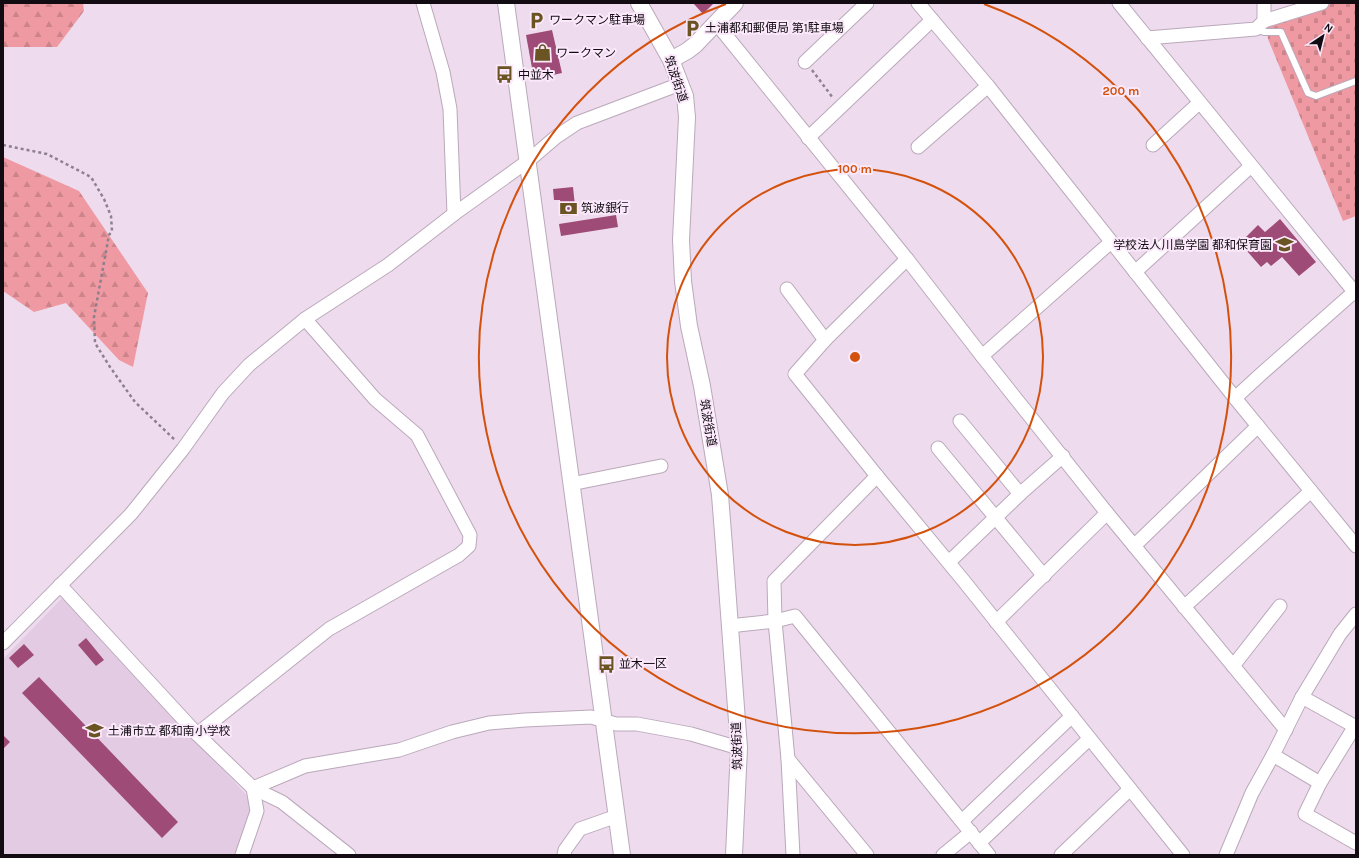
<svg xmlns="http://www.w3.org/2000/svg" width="1359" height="858" font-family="Karla,'Noto Sans JP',sans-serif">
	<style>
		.built { fill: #e3cce3 }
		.forest { fill: url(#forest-firs) }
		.cemetery { fill: url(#cemetery-stones) }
		.building { fill: #9e4b77 }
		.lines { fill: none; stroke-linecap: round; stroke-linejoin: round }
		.service-casing { stroke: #baa9ba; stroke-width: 8 }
		.minor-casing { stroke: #baa9ba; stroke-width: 15 }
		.tertiary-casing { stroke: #baa9ba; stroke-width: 18 }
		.path { stroke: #8d808d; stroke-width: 2.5; stroke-dasharray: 3 3; stroke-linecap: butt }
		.service { stroke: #fff; stroke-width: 6 }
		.minor { stroke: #fff; stroke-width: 13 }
		.tertiary { stroke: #fff; stroke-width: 16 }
		.ring { fill: none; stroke: #d3510d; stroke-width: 2 }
		.labels { text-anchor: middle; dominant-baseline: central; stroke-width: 4; stroke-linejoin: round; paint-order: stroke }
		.poi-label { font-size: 12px; fill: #120c12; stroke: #fbe9fb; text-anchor: start }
		.street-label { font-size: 12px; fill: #120c12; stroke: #fbe9fb }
		.centre { fill: #d3510d; stroke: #fbe9fb; stroke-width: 2 }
		.ring-label { font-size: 12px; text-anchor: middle; font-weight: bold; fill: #d3510d; stroke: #fbe9fb; stroke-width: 4; stroke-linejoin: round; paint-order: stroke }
	</style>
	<defs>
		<pattern id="forest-firs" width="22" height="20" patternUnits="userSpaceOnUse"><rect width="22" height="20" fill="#ef99a2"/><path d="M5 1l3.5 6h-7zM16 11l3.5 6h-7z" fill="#cc838a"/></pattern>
		<pattern id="cemetery-stones" width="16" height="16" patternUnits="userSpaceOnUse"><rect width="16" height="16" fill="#ef99a2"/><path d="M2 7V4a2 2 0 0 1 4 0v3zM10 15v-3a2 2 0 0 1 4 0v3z" fill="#cc838a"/></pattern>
	</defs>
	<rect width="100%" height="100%" fill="#eedcee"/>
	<polygon class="built" points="63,597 254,803 236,855 3,855 3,659"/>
	<g class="forest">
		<polygon points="3,3 83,3 84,11 57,47 3,47"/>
		<polygon points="3,157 79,191 148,293 133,367 119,360 66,303 34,312 3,291"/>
	</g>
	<polygon class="cemetery" points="1334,3 1356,3 1356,216 1343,221 1268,39 1267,22"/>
	<g class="building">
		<polygon points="693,3 714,3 703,14"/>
		<polygon points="552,30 562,73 534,79 526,35"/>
		<polygon points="573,187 576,215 562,216 560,200 554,200 553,189"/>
		<polygon points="616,215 618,227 561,236 559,224"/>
		<polygon points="1280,219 1316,262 1299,276 1282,257 1271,266 1267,262 1261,267 1240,243 1258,225 1265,232"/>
		<polygon points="86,638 104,660 96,666 78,645"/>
		<polygon points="24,644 34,655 18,668 9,658"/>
		<polygon points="39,677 178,822 162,838 22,693"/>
		<polygon points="3,735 10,742 3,749"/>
	</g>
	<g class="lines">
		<defs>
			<polyline id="service" points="1256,29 1264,32 1281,32 1308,93 1316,96 1356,81"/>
			<g id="minor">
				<polyline points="423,3 443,72 450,109 454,214"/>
				<polyline points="918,3 988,86 1235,398 1356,546"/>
				<polyline points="1119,3 1356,294"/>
				<polyline points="1264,21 1264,3"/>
				<polyline points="716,23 907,259 982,356 1107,513 1286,730"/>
				<polyline points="1147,38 1256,29 1264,21 1322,3"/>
				<polyline points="805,62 867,3"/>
				<polyline points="808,138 932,20"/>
				<polyline points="1153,145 1199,103"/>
				<polyline points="918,147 988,86"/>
				<polyline points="907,259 825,340 795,374 877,476 963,580 1183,855"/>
				<polyline points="1135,272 1251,166"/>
				<polyline points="787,289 825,340"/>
				<polyline points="982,356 1111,242"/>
				<polyline points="1235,398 1260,375 1354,292"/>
				<polyline points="960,421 1020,494"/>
				<polyline points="938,448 1044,576"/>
				<polyline points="571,484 661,466"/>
				<polyline points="1134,546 1258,426"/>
				<polyline points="949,562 1020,494 1063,456"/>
				<polyline points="60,585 197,734 253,788 282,802 349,855"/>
				<polyline points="1184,607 1311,491"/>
				<polyline points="996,622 1107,513"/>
				<polyline points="729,626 775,621 795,616 989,855"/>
				<polyline points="3,643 131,514 183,449 223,393 249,365 305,319 388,265 454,214 528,161 556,137 577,123 680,84"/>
				<polyline points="1233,666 1280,606"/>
				<polyline points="1302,697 1356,727"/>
				<polyline points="197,734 329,629 459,555 469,546 470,535 417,435 375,399 305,319"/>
				<polyline points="1273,755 1320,783 1355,726"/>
				<polyline points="788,759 867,855"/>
				<polyline points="1320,783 1305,814 1356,843"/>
				<polyline points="253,788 305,766 399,750 452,732 489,723 525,720 591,717 616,724 637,724 691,734 739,748"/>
				<polyline points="962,821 1072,716"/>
				<polyline points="979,843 1089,739"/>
				<polyline points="242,855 257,811 253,788"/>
				<polyline points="564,855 565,850 580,829 617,816"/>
				<polyline points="793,855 788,759 775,621 774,581 877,476"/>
				<polyline points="943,855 971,832"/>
				<polyline points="1061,855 1130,789"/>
				<polyline points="1226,855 1252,793 1273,755 1302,697 1340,634 1356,614"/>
			</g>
			<g id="tertiary">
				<polyline points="506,3 622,855"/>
				<polyline points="639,3 671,60 685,96 687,117 681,240 683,281 689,326 702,386 720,495 724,546 739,748 734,855"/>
				<polyline points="671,60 687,51 695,45 735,3"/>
			</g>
		</defs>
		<use href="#service" class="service-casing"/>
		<use href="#minor" class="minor-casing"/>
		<use href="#tertiary" class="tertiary-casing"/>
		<g class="path">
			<polyline points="812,70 833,98"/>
			<polyline points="3,145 47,154 91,177 104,199 111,216 112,231 109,235 94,317 95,343 110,367 135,402 175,440"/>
		</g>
		<use href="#service" class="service"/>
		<use href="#minor" class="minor"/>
		<use href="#tertiary" class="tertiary"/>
	</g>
	<g class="ring">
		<circle cx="855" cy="357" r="188"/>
		<path d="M984 4A376 376 0 1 1 726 4"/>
	</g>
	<defs>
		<symbol id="parking-bare" viewBox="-9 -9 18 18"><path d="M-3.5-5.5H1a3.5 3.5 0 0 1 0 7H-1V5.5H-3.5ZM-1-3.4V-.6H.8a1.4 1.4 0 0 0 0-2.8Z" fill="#6b5424" stroke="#fbe9fb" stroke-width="2.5" paint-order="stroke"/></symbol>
		<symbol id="shop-bare" viewBox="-9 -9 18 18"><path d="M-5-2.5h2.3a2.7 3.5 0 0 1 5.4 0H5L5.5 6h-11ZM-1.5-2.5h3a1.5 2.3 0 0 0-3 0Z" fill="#6b5424" stroke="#fbe9fb" stroke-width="2.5" paint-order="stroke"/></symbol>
		<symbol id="bus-bare" viewBox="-9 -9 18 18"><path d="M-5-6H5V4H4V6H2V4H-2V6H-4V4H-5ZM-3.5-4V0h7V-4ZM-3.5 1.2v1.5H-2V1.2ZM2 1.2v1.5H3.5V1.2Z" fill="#6b5424" stroke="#fbe9fb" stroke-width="2.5" paint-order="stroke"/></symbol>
		<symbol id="bank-bare" viewBox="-9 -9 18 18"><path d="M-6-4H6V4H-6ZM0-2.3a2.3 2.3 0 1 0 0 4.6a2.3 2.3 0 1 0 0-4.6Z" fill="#6b5424" stroke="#fbe9fb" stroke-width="2.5" paint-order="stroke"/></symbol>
		<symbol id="school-bare" viewBox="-9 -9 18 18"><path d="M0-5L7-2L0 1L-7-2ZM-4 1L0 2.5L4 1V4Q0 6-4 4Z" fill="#6b5424" stroke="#fbe9fb" stroke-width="2.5" paint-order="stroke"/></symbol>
	</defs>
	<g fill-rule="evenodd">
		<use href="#parking-bare" x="524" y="8" width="25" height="25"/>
		<use href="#parking-bare" x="680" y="16" width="25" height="25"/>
		<use href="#shop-bare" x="530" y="40" width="25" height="25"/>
		<use href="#bus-bare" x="492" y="62" width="25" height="25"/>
		<use href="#bank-bare" x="556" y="196" width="25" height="25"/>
		<use href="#school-bare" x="1272" y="232" width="25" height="25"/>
		<use href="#bus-bare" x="594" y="652" width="25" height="25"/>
		<use href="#school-bare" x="82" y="718" width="25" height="25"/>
	</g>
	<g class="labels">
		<g class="poi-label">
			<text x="549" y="20">ワークマン駐車場</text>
			<text x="705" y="28">土浦都和郵便局 第1駐車場</text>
			<text x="556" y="53">ワークマン</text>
			<text x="518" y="75">中並木</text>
			<text x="581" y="208">筑波銀行</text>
			<text x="1272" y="245" text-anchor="end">学校法人川島学園 都和保育園</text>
			<text x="619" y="664">並木一区</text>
			<text x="108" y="731">土浦市立 都和南小学校</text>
		</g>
		<g class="street-label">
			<text transform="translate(676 79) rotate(71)">筑波街道</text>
			<text transform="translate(708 423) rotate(80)">筑波街道</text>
			<text transform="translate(737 746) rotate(-92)">筑波街道</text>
		</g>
	</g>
	<circle cx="855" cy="357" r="6" class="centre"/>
	<g class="ring-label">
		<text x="1121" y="95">200 m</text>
		<text x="855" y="173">100 m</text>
	</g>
	<rect width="1359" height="858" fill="none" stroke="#120c12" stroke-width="8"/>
	<g transform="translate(1323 36) rotate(35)" stroke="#fbe9fb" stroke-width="3" paint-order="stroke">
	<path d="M0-3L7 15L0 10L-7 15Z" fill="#120c12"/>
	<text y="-6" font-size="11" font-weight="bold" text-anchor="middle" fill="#120c12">N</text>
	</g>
</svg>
